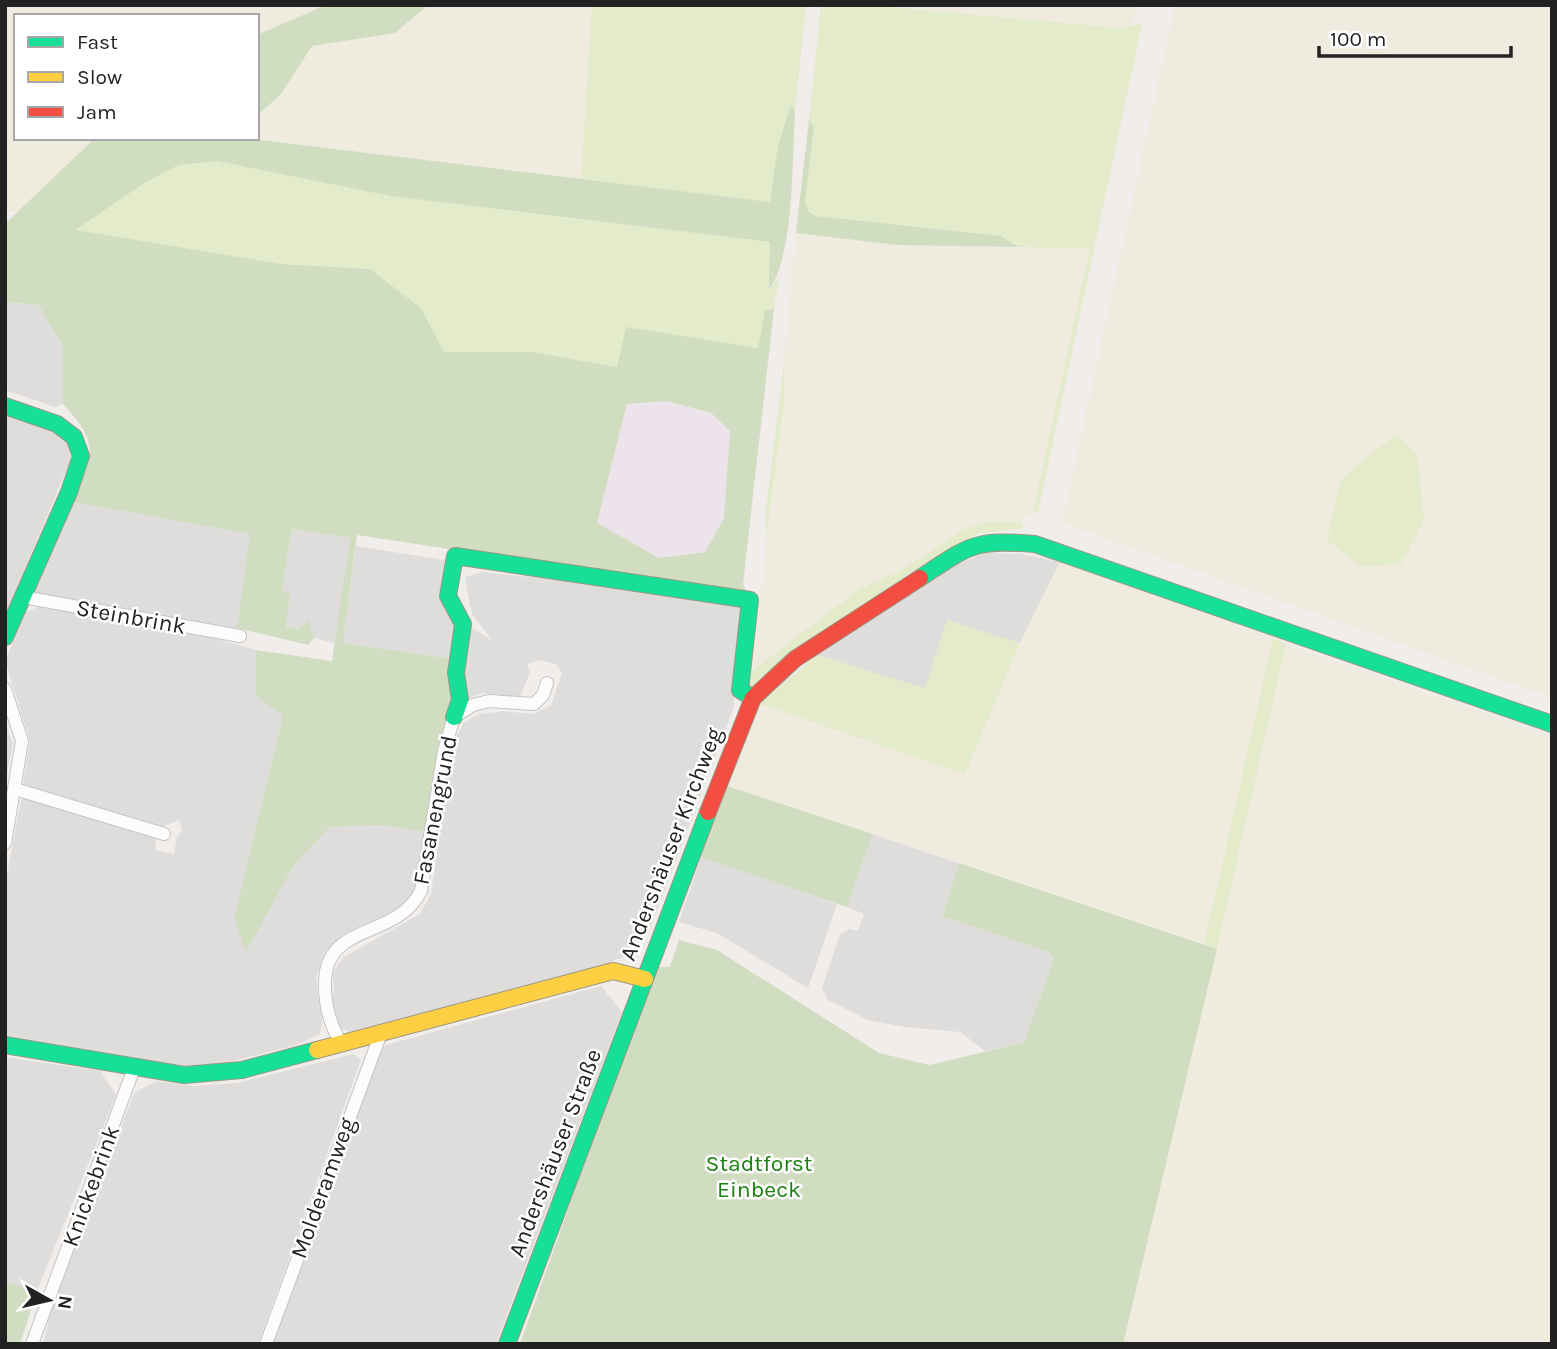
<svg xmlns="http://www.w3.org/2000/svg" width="1557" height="1349" font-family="Karla,sans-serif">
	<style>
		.residential { fill: #dfdddc }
		.industrial { fill: #ede3ea }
		.farmland { fill: #efecdf }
		.grass { fill: #e3ebcb }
		.forest { fill: #d1ddc1; fill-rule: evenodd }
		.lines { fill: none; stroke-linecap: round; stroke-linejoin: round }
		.street-casing { stroke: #c6c4c3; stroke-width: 14 }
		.fast-casing { stroke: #9b9782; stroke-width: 18 }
		.slow-casing { stroke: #9b9782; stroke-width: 18 }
		.jam-casing { stroke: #9b9782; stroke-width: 18 }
		.street { stroke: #fdfcfc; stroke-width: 12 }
		.fast { stroke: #16e098; stroke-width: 16 }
		.slow { stroke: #ffcf43; stroke-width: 16 }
		.jam { stroke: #f24e42; stroke-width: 16 }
		.labels { text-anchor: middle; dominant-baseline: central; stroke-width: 5; stroke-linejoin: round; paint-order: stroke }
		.street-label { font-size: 23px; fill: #222; stroke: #fff }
		.park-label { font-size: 23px; fill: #1c810f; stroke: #fff }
	</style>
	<rect width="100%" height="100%" fill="#f0edeb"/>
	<g class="residential">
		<polygon points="5,302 38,305 62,344 63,404 55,407 5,390"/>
		<polygon points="5,412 57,430 69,443 71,459 5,616"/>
		<polygon points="73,502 251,534 237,628 32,594"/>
		<polygon points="292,529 350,538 335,643 314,638 308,620 299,629 286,627 290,594 282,591"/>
		<polygon points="356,546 444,560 458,629 454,659 343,643"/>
		<polygon points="985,553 1022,554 1060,562 1020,643 947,621 925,689 817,655 957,564"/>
		<polygon points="482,572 530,577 543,574 741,604 733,677 734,707 648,934 625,956 585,972 350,1032 339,1028 330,997 334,992 333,972 344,957 420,914 431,894 453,743 464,722 479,714 504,711 532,714 551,706 562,673 556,664 541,660 527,664 530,672 520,697 482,693 469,698 462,694 465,624 492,640 472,614 465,577"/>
		<polygon points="41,606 208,637 256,650 256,696 283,714 234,918 246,951 294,865 330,827 382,825 425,832 413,898 402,907 340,938 324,953 316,978 322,1021 320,1034 296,1045 225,1063 180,1066 5,1035 5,885 21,800 26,797 156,835 155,850 174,854 177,836 182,831 179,820 161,827 27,788 23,783 30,741 5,661 26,612"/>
		<polygon points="5,724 13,743 5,786"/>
		<polygon points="873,834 959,863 942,916 1049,952 1053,960 1024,1042 985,1051 960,1032 905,1027 868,1020 828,1000 822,988 840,934 849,929 858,931 864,914 847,907"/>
		<polygon points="701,857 837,904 808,988 717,933 679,922"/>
		<polygon points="601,986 622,1012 496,1344 271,1344 382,1046"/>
		<polygon points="354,1054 361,1060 258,1344 43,1344 54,1299 134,1093 157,1081 194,1086 237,1083"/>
		<polygon points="5,1057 100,1071 116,1095 37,1291 5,1282"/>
	</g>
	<polygon class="industrial" points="667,401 711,413 731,432 724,518 705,552 659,558 596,523 627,404"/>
	<g class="farmland">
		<polygon points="5,5 326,5 257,35 257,16 16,16 16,138 95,138 19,212 5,211"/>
		<polygon points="428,5 592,6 581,179 244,138 257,138 257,116 281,94 312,46 395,33"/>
		<polygon points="868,5 1137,5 1133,26 1121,28"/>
		<polygon points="1175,5 1552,5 1552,698 1062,523"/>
		<polygon points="796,233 897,245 1090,249 1033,511 1021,522 988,521 899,571 859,588 751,672 784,403 784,358"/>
		<polygon points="1060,562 1273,638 1203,944 724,785 760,704 965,774 1020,643"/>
		<polygon points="1286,644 1552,737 1552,1344 1123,1344"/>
	</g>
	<g class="grass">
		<polygon points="556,5 806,5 795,112 791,106 778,145 770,202 581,179 592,7"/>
		<polygon points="821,5 868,5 1121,28 1142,24 1038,513 1033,511 1090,249 1019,247 1001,236 816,216 807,211 805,202 814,126 809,119"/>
		<polygon points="217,161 390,196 771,242 770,289 779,277 774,309 765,310 758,348 626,328 617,367 532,352 444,352 421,308 370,269 281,264 75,231 144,183 179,165"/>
		<polygon points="784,361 784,403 766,542 765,517"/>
		<polygon points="1396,434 1417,454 1424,519 1401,564 1362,567 1327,540 1341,479"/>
		<polygon points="988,521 1021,522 1025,528 977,534 924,564 794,650 750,688 746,683 751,672 859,589 900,571 961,531"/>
		<polygon points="947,620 1020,643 965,774 760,704 817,655 925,688"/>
		<polygon points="1273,638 1286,644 1217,949 1204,944"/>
	</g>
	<g class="forest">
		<polygon points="326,5 428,5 395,33 312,46 281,94 257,116 257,35"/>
		<path d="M791,105L795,112C792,158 795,253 769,290L770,242L390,196L217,161L179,165L144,183L76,230L281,264L370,269L421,308L444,352H532L617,367L626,327L758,348L765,310L774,309L743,584L747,594L357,535L343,643L454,659L450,716L440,739L425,832L382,825L330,827L294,865L246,952L234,918L283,715L256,696V650L332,661L350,538L292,529L282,591L290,594L286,627L299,629L308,619L314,638L308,645L237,628L250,534L73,502C93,454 101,445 63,404L62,344L38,305L5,302V224L95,138H244L770,202L778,145ZM667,401L711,413L730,431L724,518L705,552L659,558L597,523L627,404Z"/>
		<polygon points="809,119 814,126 805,202 808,211 816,216 1001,236 1019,247 897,245 796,233"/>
		<polygon points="724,785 873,834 847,907 697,856"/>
		<polygon points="959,863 1217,949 1123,1344 520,1344 655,967 670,967 679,940 717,950 879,1053 930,1065 1024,1042 1053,960 1049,952 942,916"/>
		<polygon points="5,1282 37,1291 20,1344 5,1344"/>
	</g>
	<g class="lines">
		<defs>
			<g id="street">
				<polyline points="23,597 240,636"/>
				<polyline points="5,689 22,741 5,843"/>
				<polyline points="15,789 164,834"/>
				<path d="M340,1042C330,1024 325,1006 325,986C323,921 396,941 421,891L444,751L454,717L473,705L489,701L534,704L543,695L547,683"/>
				<polyline points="32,1344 134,1068"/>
				<polyline points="266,1344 381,1033"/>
			</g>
			<g id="fast">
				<polyline points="5,406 57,424 74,437 81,456 69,492 5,637"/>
				<path d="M920,578C970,545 974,539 1035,544L1552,724"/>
				<polyline points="454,717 460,700 456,673 463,624 448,596 455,556 750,600 740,690 753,698"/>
				<polyline points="5,1045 184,1075 242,1070 317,1050"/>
				<polyline points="507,1344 708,812"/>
			</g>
			<polyline id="slow" points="317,1050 613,971 645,979"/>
			<polyline id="jam" points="708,812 753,698 795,659 920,578"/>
		</defs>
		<use href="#street" class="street-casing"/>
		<use href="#fast" class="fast-casing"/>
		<use href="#slow" class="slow-casing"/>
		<use href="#jam" class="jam-casing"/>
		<use href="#street" class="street"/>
		<use href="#fast" class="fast"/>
		<use href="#slow" class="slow"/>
		<use href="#jam" class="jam"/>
	</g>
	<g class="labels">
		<g class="street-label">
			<text transform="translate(131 617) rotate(10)">Steinbrink</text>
			<text transform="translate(435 810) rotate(-79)">Fasanengrund</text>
			<text transform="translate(671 844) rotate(-69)">Andershäuser Kirchweg</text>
			<text transform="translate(555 1153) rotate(-69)">Andershäuser Straße</text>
			<text transform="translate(91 1186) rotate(-70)">Knickebrink</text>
			<text transform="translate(323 1188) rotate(-70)">Molderamweg</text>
		</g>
		<g class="park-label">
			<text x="759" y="1163">Stadtforst<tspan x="759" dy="26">Einbeck</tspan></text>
		</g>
	</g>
	<rect width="1557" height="1349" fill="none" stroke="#222222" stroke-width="14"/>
	<rect x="14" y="14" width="245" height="126" fill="#ffffff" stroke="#a7a7a7" stroke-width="2"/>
	<rect x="28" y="37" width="35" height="10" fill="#16e098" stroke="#a7a7a7" stroke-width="2"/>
	<text x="77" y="49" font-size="21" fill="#222222">Fast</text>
	<rect x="28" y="72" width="35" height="10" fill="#ffcf43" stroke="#a7a7a7" stroke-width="2"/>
	<text x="77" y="84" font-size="21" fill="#222222">Slow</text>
	<rect x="28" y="107" width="35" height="10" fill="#f24e42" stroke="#a7a7a7" stroke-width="2"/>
	<text x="77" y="119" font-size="21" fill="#222222">Jam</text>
	<g transform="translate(49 1300) rotate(98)" stroke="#ffffff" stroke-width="5" paint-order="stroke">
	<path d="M0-5L12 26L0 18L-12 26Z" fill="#222222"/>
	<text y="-10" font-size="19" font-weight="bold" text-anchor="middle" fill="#222222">N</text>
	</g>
	<path d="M1319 46v10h192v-10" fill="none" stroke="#222222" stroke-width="3.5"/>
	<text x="1330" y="46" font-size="21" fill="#222222" stroke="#ffffff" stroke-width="5" paint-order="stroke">100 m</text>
</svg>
